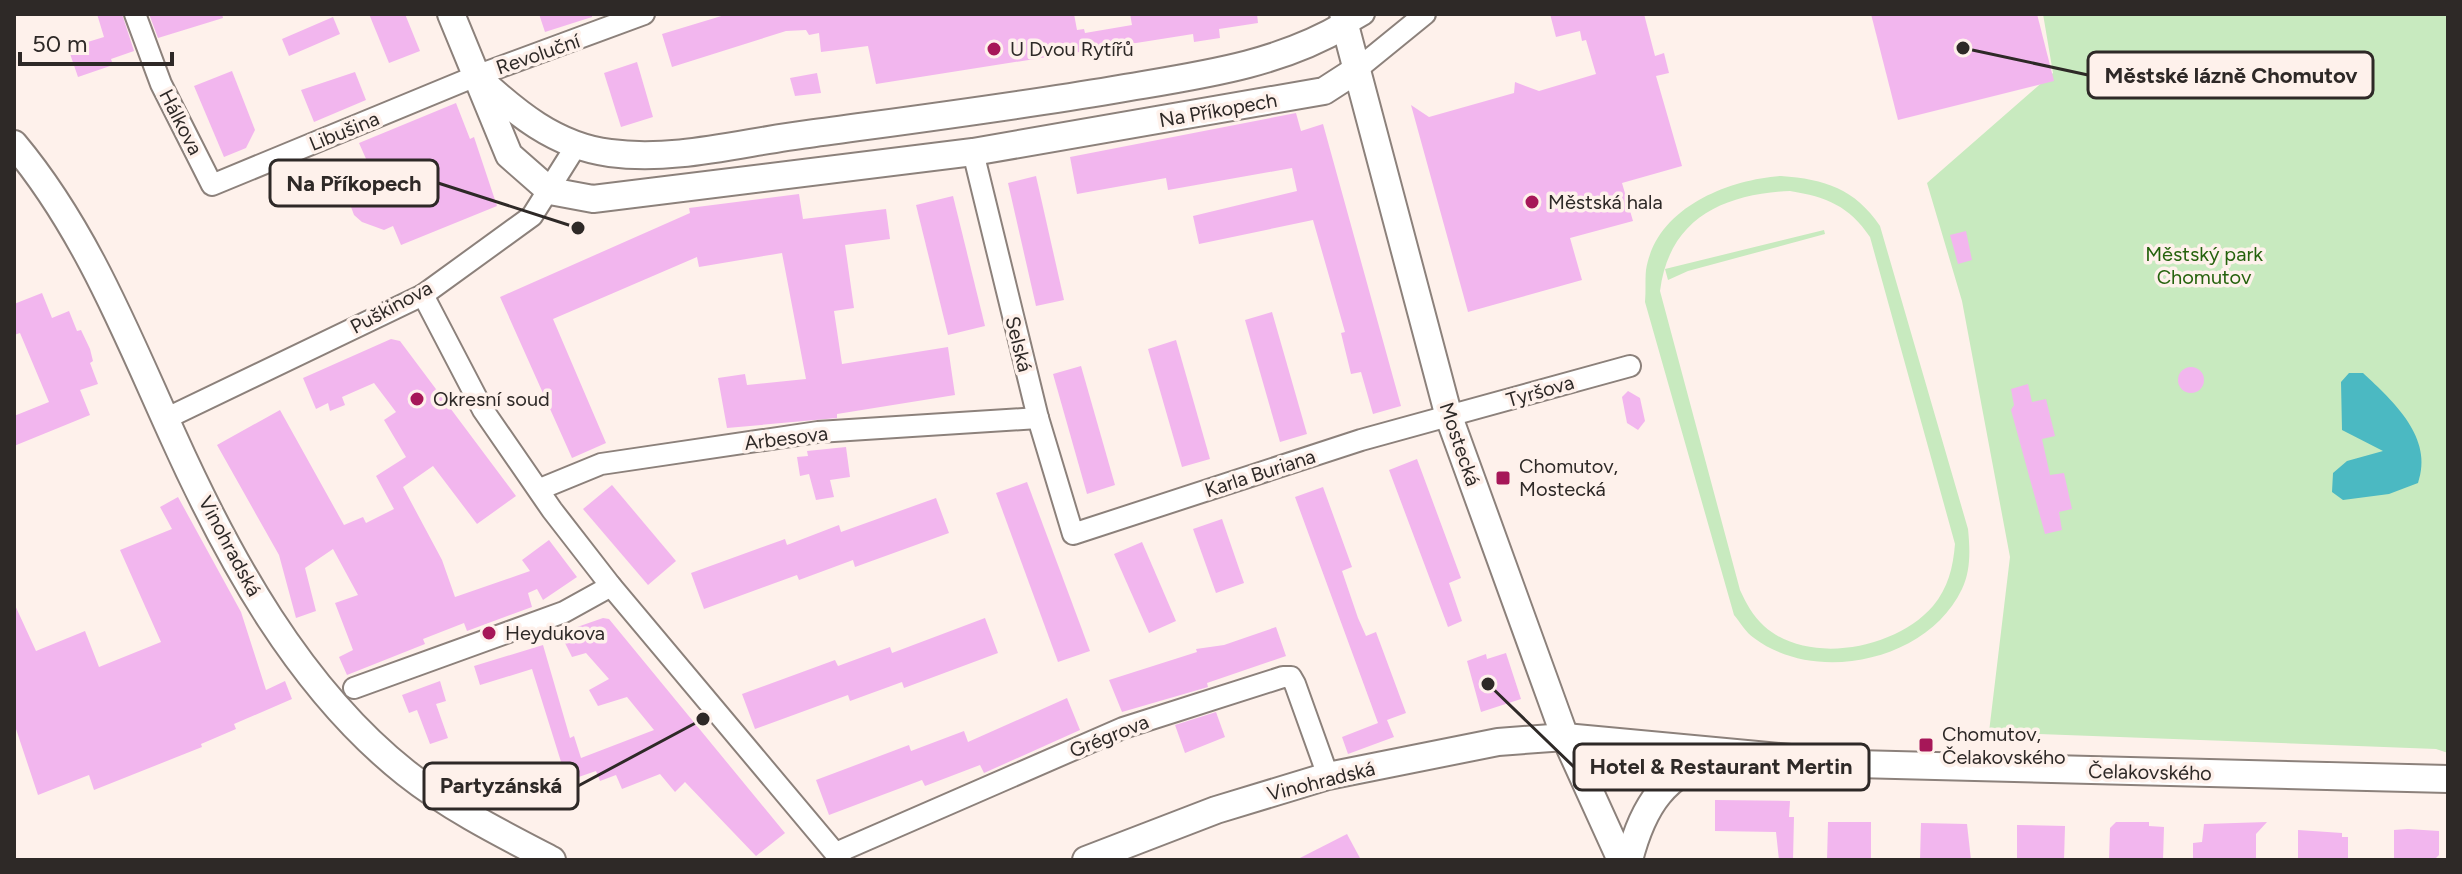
<svg xmlns="http://www.w3.org/2000/svg" width="2462" height="874" font-family="Figtree,sans-serif">
	<style>
		.green { fill: #c8eabf; fill-rule: evenodd }
		.water { fill: #4bb9c2 }
		.building { fill: #f2b6ee }
		.lines { fill: none; stroke-linecap: round; stroke-linejoin: round }
		.minor-casing { stroke: #8c817b; stroke-width: 24 }
		.tertiary-casing { stroke: #8c817b; stroke-width: 30 }
		.minor { stroke: #fff; stroke-width: 20 }
		.tertiary { stroke: #fff; stroke-width: 26 }
		.poi-dot { fill: #a61758; stroke: #fef1eb; stroke-width: 3 }
		.labels { text-anchor: middle; dominant-baseline: central; stroke-width: 7; stroke-linejoin: round; paint-order: stroke }
		.poi-label { font-size: 20px; fill: #2e2927; stroke: #fef1eb; text-anchor: start }
		.street-label { font-size: 20px; fill: #2e2927; stroke: #fef1eb }
		.park-label { font-size: 20px; fill: #25620d; stroke: #fef1eb }
		.leader { fill: none; stroke: #2e2927; stroke-width: 3 }
		.callout-dot { fill: #2e2927; stroke: #fef1eb; stroke-width: 3 }
		.callout { fill: #fef1eb; stroke: #2e2927; stroke-width: 3 }
		.callout-label { font-size: 22px; text-anchor: middle; font-weight: bold; fill: #2e2927 }
	</style>
	<rect width="100%" height="100%" fill="#fef1eb"/>
	<g class="green">
		<polygon points="2043,14 2448,14 2448,753 2436,749 1989,732 2010,557 1962,301 1927,183 2053,73"/>
		<path d="M1781,176C1825,179 1855,189 1880,226L1968,529C1970,549 1971,570 1962,589C1928,661 1816,685 1754,638C1746,633 1740,622 1734,615L1645,302C1646,291 1645,280 1646,270C1656,208 1727,180 1781,176ZM1790,191C1827,197 1849,206 1870,237L1955,544C1953,568 1948,588 1933,606C1896,649 1808,666 1764,626C1753,616 1746,603 1740,590L1660,291C1669,219 1723,194 1790,191Z"/>
		<polygon points="1824,230 1825,234 1688,271 1668,280 1665,269"/>
	</g>
	<path class="water" d="M2349,373H2363C2394,402 2434,438 2418,483L2389,494L2343,500L2332,492L2333,473L2347,461L2383,451L2342,430L2341,382Z"/>
	<g class="building">
		<polygon points="97,14 122,14 134,51 111,59 113,65 78,77 68,48 104,37"/>
		<polygon points="149,14 222,14 223,18 158,38"/>
		<polygon points="369,14 405,14 420,51 389,63"/>
		<polygon points="539,14 592,14 592,17 545,32"/>
		<polygon points="728,14 1074,14 1077,30 1084,29 1085,33 1132,25 1130,14 1257,14 1258,23 1219,29 1220,38 1194,42 1193,34 876,84 868,46 821,52 819,33 809,35 806,30 786,31 672,67 662,34"/>
		<polygon points="1550,14 1644,14 1655,56 1664,53 1669,73 1656,76 1682,166 1622,183 1633,221 1570,238 1582,280 1468,312 1411,105 1429,117 1514,93 1515,82 1539,91 1596,74 1586,40 1582,41 1580,31 1556,37"/>
		<polygon points="1871,14 2037,14 2054,81 1898,120"/>
		<polygon points="333,17 340,34 289,56 282,39"/>
		<polygon points="637,62 653,117 621,127 604,73"/>
		<polygon points="232,71 255,130 246,148 224,157 194,86"/>
		<polygon points="355,72 366,100 314,122 301,90"/>
		<polygon points="817,73 821,93 795,96 790,78"/>
		<polygon points="456,103 470,139 474,137 497,206 401,245 393,226 384,230 362,222 354,215 347,196 349,168 367,161 359,143"/>
		<polygon points="1296,113 1301,131 1323,124 1401,406 1373,414 1361,372 1351,374 1341,333 1345,332 1313,220 1199,244 1193,216 1297,191 1292,168 1168,190 1166,178 1077,194 1070,157"/>
		<polygon points="329,160 336,176 313,185 305,169"/>
		<polygon points="1036,176 1064,300 1036,306 1008,183"/>
		<polygon points="799,194 803,219 886,209 890,239 845,245 854,308 834,311 842,364 948,347 955,395 837,414 837,418 727,428 718,378 745,374 747,385 806,379 782,253 699,267 697,257 553,319 606,443 572,458 500,297 690,213 689,208"/>
		<polygon points="953,196 985,326 948,335 916,205"/>
		<polygon points="1966,231 1972,260 1958,264 1950,235"/>
		<polygon points="42,293 52,318 69,311 77,331 81,330 90,349 93,361 90,363 98,384 80,390 90,415 14,446 14,416 49,402 20,333 14,335 14,304"/>
		<polygon points="1272,312 1307,434 1280,442 1245,320"/>
		<polygon points="391,339 400,341 516,496 477,524 433,466 403,487 442,560 455,597 530,571 522,560 549,540 577,577 543,600 537,589 528,593 532,607 467,631 464,623 423,639 425,644 347,675 339,657 353,650 335,603 358,595 333,549 305,568 316,611 296,618 279,555 217,445 280,410 344,525 363,517 366,523 394,509 376,476 406,457 384,420 396,412 374,383 342,397 345,405 330,411 328,403 316,409 303,378"/>
		<polygon points="1176,340 1210,459 1182,467 1148,349"/>
		<polygon points="1081,366 1115,485 1087,494 1053,374"/>
		<circle cx="2191" cy="380" r="13"/>
		<polygon points="2028,384 2032,402 2046,399 2055,436 2042,439 2050,475 2064,473 2072,509 2059,512 2062,530 2045,534 2011,410 2014,405 2011,389"/>
		<polygon points="1628,391 1640,398 1645,421 1638,430 1627,423 1622,397"/>
		<polygon points="846,447 850,477 830,480 834,497 816,500 809,474 800,476 797,457 808,456 807,451"/>
		<polygon points="1417,459 1461,578 1449,583 1462,621 1448,627 1389,470"/>
		<polygon points="1027,482 1090,651 1058,662 996,493"/>
		<polygon points="612,485 676,561 648,585 583,509"/>
		<polygon points="1323,487 1352,567 1342,571 1358,618 1366,636 1376,632 1406,713 1387,720 1394,737 1348,754 1342,737 1378,723 1295,497"/>
		<polygon points="178,497 241,612 266,690 285,681 292,699 234,724 236,729 201,744 202,747 94,790 89,775 38,795 14,723 14,603 36,651 85,631 99,667 161,642 120,550 172,529 160,507"/>
		<polygon points="936,498 949,533 855,567 853,560 799,580 797,575 704,609 691,573 785,539 787,545 839,525 841,532"/>
		<polygon points="1222,519 1244,583 1216,593 1193,529"/>
		<polygon points="1142,542 1176,621 1149,633 1114,554"/>
		<polygon points="603,618 609,619 785,833 756,856 685,782 675,792 660,774 622,789 616,775 600,781 596,771 567,781 532,669 480,685 474,666 543,645 570,738 574,736 581,758 654,730 627,697 598,706 589,690 609,679 586,653 572,657 560,633"/>
		<polygon points="985,618 998,653 904,688 902,682 850,701 848,695 755,729 742,694 835,660 838,666 890,647 892,653"/>
		<polygon points="1276,627 1286,656 1207,683 1208,687 1122,712 1109,680 1197,652 1196,649 1224,645"/>
		<polygon points="1506,653 1521,699 1481,712 1467,661 1486,654 1487,659"/>
		<polygon points="440,681 446,701 436,704 448,738 430,744 417,710 409,713 402,695"/>
		<polygon points="1067,698 1080,730 984,773 980,765 925,786 922,780 829,815 816,780 909,745 911,751 964,731 968,742"/>
		<polygon points="1216,712 1225,737 1185,753 1175,725"/>
		<polygon points="1715,800 1790,801 1789,817 1794,817 1793,860 1779,860 1776,832 1715,831"/>
		<polygon points="1828,822 1871,822 1871,860 1827,860"/>
		<polygon points="2116,822 2149,822 2149,826 2164,827 2163,860 2109,860 2110,828"/>
		<polygon points="2267,822 2256,834 2256,860 2193,860 2193,843 2202,842 2204,824"/>
		<polygon points="1921,823 1967,824 1971,860 1920,860"/>
		<polygon points="2017,825 2065,826 2064,860 2017,860"/>
		<polygon points="2408,829 2439,831 2439,855 2434,860 2394,860 2394,830"/>
		<polygon points="2298,830 2342,833 2342,837 2348,837 2348,860 2298,860"/>
		<polygon points="1347,834 1361,860 1296,860"/>
	</g>
	<g class="lines">
		<defs>
			<g id="minor">
				<polyline points="135,14 161,84 212,185 476,76 644,14"/>
				<polyline points="1340,14 1345,25 1364,14"/>
				<polyline points="1355,71 1425,14"/>
				<polyline points="973,152 1038,418 1073,534 1361,440 1630,366"/>
				<polyline points="423,295 483,410 552,510 611,586 841,860"/>
				<polyline points="165,419 423,295 532,216 576,146"/>
				<polyline points="540,489 601,464 818,432 1038,418"/>
				<polyline points="354,688 564,612 611,586"/>
				<polyline points="836,853 1123,728 1283,677 1291,677 1295,684 1328,776"/>
			</g>
			<g id="tertiary">
				<polyline points="451,14 509,155 550,191 593,199 973,152 1324,91 1355,71"/>
				<path d="M476,76C515,112 555,146 610,153C675,162 743,142 808,134C910,120 1012,107 1113,90C1193,76 1274,67 1345,25L1449,417L1565,737L1621,860"/>
				<path d="M14,144C86,230 127,335 173,436C228,558 299,688 406,773C450,808 502,834 552,860"/>
				<polyline points="1086,860 1216,810 1328,776 1498,742 1565,737 1856,764 2448,779"/>
				<path d="M1629,860C1644,802 1664,777 1719,752"/>
			</g>
		</defs>
		<use href="#minor" class="minor-casing"/>
		<use href="#tertiary" class="tertiary-casing"/>
		<use href="#minor" class="minor"/>
		<use href="#tertiary" class="tertiary"/>
	</g>
	<g class="poi-dot">
		<circle cx="994" cy="49" r="8"/>
		<circle cx="1532" cy="202" r="8"/>
		<circle cx="417" cy="399" r="8"/>
		<rect x="1495" y="470" width="16" height="16" rx="4"/>
		<circle cx="489" cy="633" r="8"/>
		<rect x="1918" y="737" width="16" height="16" rx="4"/>
	</g>
	<g class="labels">
		<g class="poi-label">
			<text x="1010" y="49">U Dvou Rytířů</text>
			<text x="1548" y="202">Městská hala</text>
			<text x="433" y="399">Okresní soud</text>
			<text x="1519" y="466">Chomutov,<tspan x="1519" dy="23">Mostecká</tspan></text>
			<text x="505" y="633">Heydukova</text>
			<text x="1942" y="734">Chomutov,<tspan x="1942" dy="23">Čelakovského</tspan></text>
		</g>
		<g class="street-label">
			<text transform="translate(538 54) rotate(-19)">Revoluční</text>
			<text transform="translate(1218 110) rotate(-10)">Na Příkopech</text>
			<text transform="translate(181 122) rotate(63)">Hálkova</text>
			<text transform="translate(344 131) rotate(-22)">Libušina</text>
			<text transform="translate(391 307) rotate(-28)">Puškinova</text>
			<text transform="translate(1019 344) rotate(76)">Selská</text>
			<text transform="translate(1540 391) rotate(-16)">Tyršova</text>
			<text transform="translate(786 438) rotate(-7)">Arbesova</text>
			<text transform="translate(1460 444) rotate(71)">Mostecká</text>
			<text transform="translate(1260 473) rotate(-18)">Karla Buriana</text>
			<text transform="translate(230 546) rotate(62)">Vinohradská</text>
			<text transform="translate(1109 736) rotate(-22)">Grégrova</text>
			<text transform="translate(2150 772) rotate(1)">Čelakovského</text>
			<text transform="translate(1321 781) rotate(-14)">Vinohradská</text>
		</g>
		<g class="park-label">
			<text x="2204" y="254">Městský park<tspan x="2204" dy="23">Chomutov</tspan></text>
		</g>
	</g>
	<path class="leader" d="M1963 48L2088 75M578 228L438 183M1488 684L1574 767M703 719L578 786"/>
	<g class="callout-dot">
		<circle cx="1963" cy="48" r="8"/>
		<circle cx="578" cy="228" r="8"/>
		<circle cx="1488" cy="684" r="8"/>
		<circle cx="703" cy="719" r="8"/>
	</g>
	<g class="callout">
		<rect x="2088" y="52" width="285" height="46" rx="8"/>
		<rect x="270" y="160" width="168" height="46" rx="8"/>
		<rect x="1574" y="744" width="295" height="46" rx="8"/>
		<rect x="424" y="763" width="154" height="46" rx="8"/>
	</g>
	<g class="callout-label">
		<text x="2231" y="83">Městské lázně Chomutov</text>
		<text x="354" y="191">Na Příkopech</text>
		<text x="1721" y="774">Hotel &amp; Restaurant Mertin</text>
		<text x="501" y="793">Partyzánská</text>
	</g>
	<rect width="2462" height="874" fill="none" stroke="#2e2927" stroke-width="32"/>
	<path d="M20 52v12h152v-12" fill="none" stroke="#2e2927" stroke-width="4"/>
	<text x="32" y="52" font-size="24" fill="#2e2927" stroke="#fef1eb" stroke-width="6" paint-order="stroke">50 m</text>
</svg>
